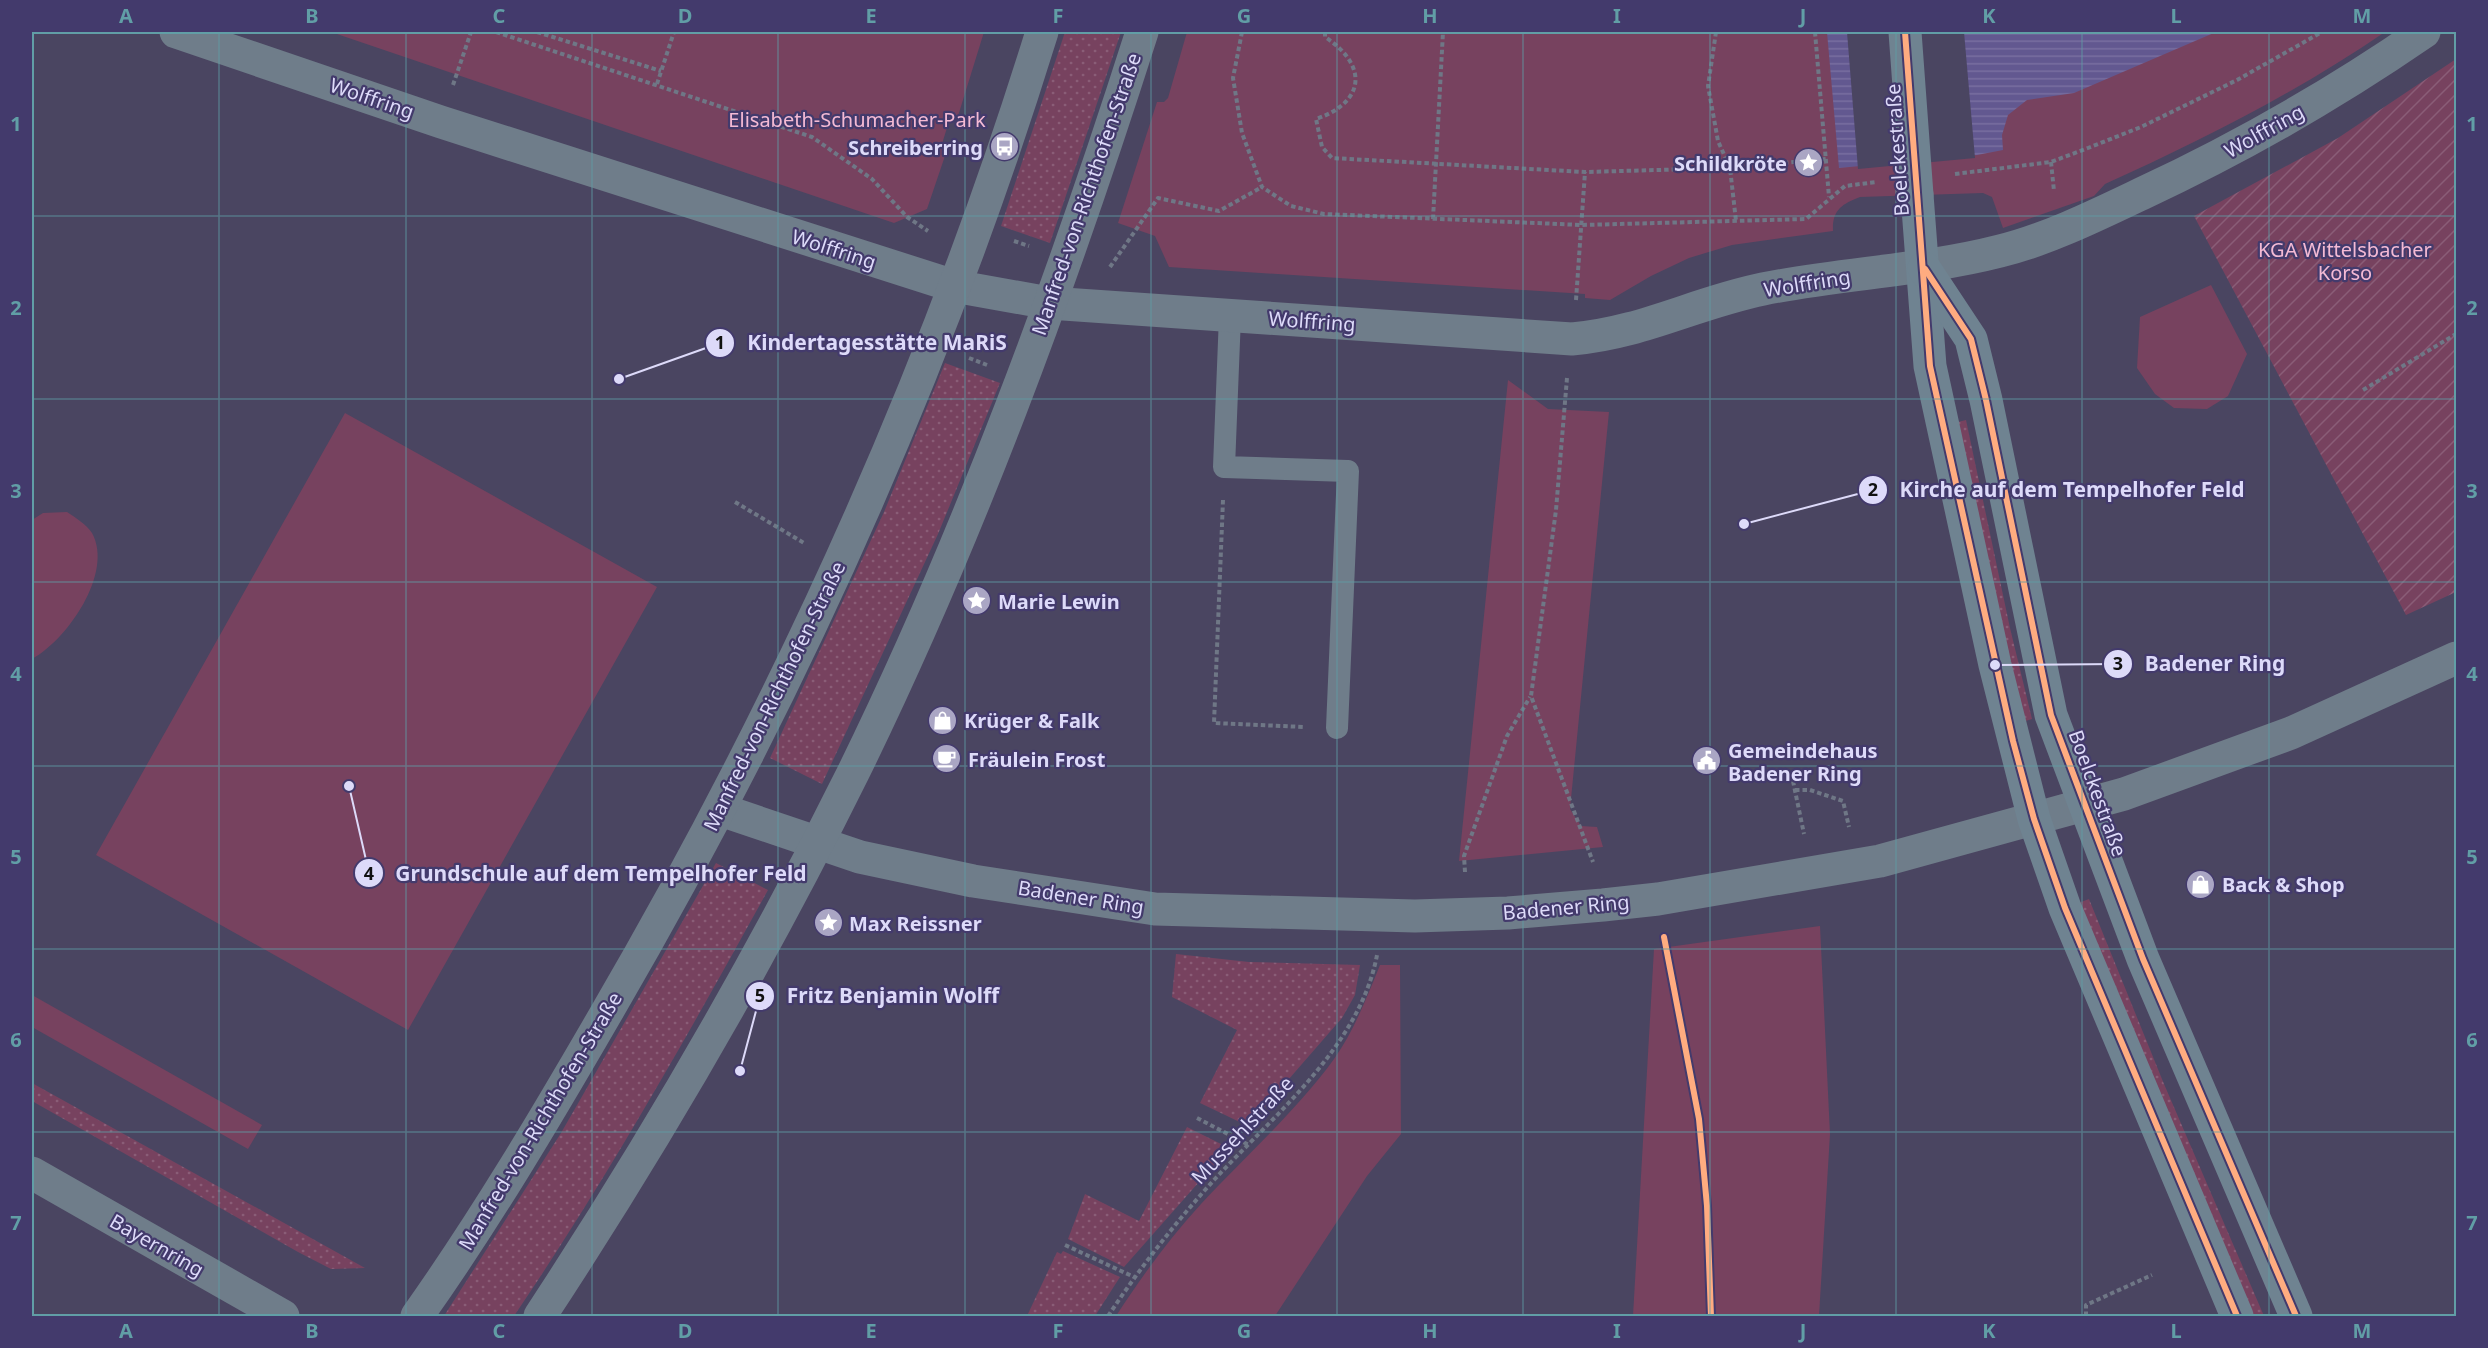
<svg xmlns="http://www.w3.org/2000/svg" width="2488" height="1348" font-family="'Noto Sans',sans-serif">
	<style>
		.grass { fill: url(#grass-dots) }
		.park { fill: #77425f }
		.garden { fill: url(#garden-furrows) }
		.water { fill: url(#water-rules) }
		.pier { fill: #4a4561 }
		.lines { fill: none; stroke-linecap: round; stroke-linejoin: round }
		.path { stroke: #6f7786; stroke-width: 4; stroke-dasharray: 4.5 3; stroke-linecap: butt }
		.service { stroke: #6f7d8a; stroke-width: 22 }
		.minor { stroke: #6f7d8a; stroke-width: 33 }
		.tertiary { stroke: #6f7d8a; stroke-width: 33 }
		.secondary { stroke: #6f8391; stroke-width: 33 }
		.secondary-bridge { stroke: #6f8391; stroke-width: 33 }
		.cycleway-casing { stroke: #433a6c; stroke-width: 10 }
		.cycleway { stroke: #ffac80; stroke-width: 6 }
		.grid { fill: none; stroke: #619ea6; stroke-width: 1.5; stroke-opacity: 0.55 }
		.labels { text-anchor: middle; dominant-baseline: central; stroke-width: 4.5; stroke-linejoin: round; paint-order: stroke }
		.street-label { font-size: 20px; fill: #dddaf9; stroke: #433a6c }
		.park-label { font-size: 20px; fill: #f4bad4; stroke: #433a6c }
		.poi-label { font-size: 20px; font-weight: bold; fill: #dddaf9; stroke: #433a6c; text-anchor: start }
		.leader { fill: none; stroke: #dddaf9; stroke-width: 2 }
		.callout-dot { fill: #dddaf9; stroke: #433a6c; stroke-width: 2 }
		.mark-label { font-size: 18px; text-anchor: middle; font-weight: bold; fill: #111 }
		.callout-label { font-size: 21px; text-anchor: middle; font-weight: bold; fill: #dddaf9; stroke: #433a6c; stroke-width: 4.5; stroke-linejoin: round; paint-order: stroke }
		.neatline { fill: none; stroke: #619ea6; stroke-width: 2 }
		.grid-label { font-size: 20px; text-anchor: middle; font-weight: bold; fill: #619ea6 }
	</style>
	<defs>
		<pattern id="grass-dots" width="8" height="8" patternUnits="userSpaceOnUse" patternTransform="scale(1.5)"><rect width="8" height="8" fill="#77425f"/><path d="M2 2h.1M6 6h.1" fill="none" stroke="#8a5d77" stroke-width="1.8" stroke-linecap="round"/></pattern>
		<pattern id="garden-furrows" width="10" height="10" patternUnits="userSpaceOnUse" patternTransform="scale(1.5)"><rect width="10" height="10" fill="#77425f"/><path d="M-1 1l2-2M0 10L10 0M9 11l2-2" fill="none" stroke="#8a5d77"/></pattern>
		<pattern id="water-rules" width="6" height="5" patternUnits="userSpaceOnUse" patternTransform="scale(1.5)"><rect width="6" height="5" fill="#625890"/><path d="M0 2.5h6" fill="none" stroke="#786fa0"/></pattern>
	</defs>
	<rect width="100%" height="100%" fill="#4a4561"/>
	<g class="grass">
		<polygon points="1065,32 1121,32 1050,243 1001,226"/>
		<polygon points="945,363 1000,383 938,534 822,784 770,758 884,512"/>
		<polygon points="1966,420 2010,628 2032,719 2019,723 1954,423"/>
		<path d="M716,863L768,890C688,1035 607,1179 514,1316H444L561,1133Z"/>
		<polygon points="2089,899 2164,1084 2264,1316 2251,1316 2076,904"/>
		<polygon points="1176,954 1249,962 1360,965 1355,995 1342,1018 1248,1126 1200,1103 1237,1030 1172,997"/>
		<polygon points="32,1083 365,1268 331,1269 298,1252 32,1101"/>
		<polygon points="1187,1127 1229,1148 1124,1267 1068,1239 1085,1194 1139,1221"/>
		<polygon points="1063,1251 1120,1277 1095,1316 1027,1316 1057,1252 1061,1254"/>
	</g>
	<g class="park">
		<polygon points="331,32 984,32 958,116 951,115 941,147 947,150 927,209 894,223"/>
		<path d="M1187,32H2385C2297,92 2203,140 2105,184L2094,196L2003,228L1992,197L1983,193L1860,197C1842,204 1832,210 1833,231L1732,245L1689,258L1651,276L1610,300L1585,298V294L1169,267L1155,236L1118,223L1157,102H1164L1168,98Z"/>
		<polygon points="2211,285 2247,354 2228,396 2207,409 2174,408 2155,394 2137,368 2140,317"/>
		<polygon points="1508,380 1548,409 1609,412 1570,809 1581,826 1597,827 1603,847 1459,861"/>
		<polygon points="345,413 657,587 408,1030 96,855"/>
		<path d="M67,512C76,518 86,524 92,533C114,573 67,640 32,659V520L43,513Z"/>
		<polygon points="1820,926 1830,1134 1819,1316 1633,1316 1654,949"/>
		<path d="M1380,965H1400L1401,1134L1367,1176L1275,1316H1116C1142,1276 1169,1239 1201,1204C1244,1158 1298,1109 1334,1059C1354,1031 1367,997 1380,965Z"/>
		<polygon points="32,995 262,1125 248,1149 32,1027"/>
	</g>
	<polygon class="garden" points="2456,59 2456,592 2406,615 2194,216 2338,138"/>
	<polygon class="water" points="1827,32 2216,32 2074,93 2027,100 2008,115 2002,135 2003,150 1977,155 1839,168"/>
	<polygon class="pier" points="1847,32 1964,32 1975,158 1858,169"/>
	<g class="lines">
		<g class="path">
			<polyline points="496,32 812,137 872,179 907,217 928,231"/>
			<polyline points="537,32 661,71"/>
			<polyline points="1242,32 1233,78 1242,133 1262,187 1291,206 1324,214 1582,225 1806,219 1845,186 1876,182"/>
			<path d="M1325,32V37C1368,65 1366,102 1316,119L1322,147L1332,158L1585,172L1730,168L1826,159"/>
			<polyline points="1716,32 1708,86 1718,141 1730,168 1736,221"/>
			<polyline points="1815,32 1829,197"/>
			<polyline points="657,84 674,32"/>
			<polyline points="453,85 471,32"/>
			<polyline points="2051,162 2054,191"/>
			<polyline points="1955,174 2051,162 2088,148 2141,127 2237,80 2322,32"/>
			<polyline points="1433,219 1443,32"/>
			<polyline points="1014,241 1029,246"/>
			<polyline points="1110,267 1158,198 1219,211 1262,187"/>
			<polyline points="1576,300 1585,172"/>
			<polyline points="969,358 987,365"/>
			<polyline points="1567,378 1556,510 1531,696 1593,862"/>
			<polyline points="2363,390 2456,334"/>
			<polyline points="1223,500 1214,723 1304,727"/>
			<polyline points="735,502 804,543"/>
			<polyline points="1793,781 1804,834"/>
			<polyline points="1795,790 1810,790 1843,801 1849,827"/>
			<polyline points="1465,872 1464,856 1507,736 1530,697"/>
			<polyline points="1197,1118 1249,1145"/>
			<polyline points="1065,1245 1134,1277"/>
			<path d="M1108,1316C1140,1268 1175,1223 1214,1180C1274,1115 1360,1046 1377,955"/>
			<polyline points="2086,1316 2086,1305 2152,1275"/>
		</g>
		<polyline class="service" points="1230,316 1224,467 1348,471 1337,728"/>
		<g class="minor">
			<path d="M176,32L441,122L954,286L1049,303L1572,339C1642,333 1695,303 1763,289C1841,273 1922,271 2000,251C2046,240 2097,215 2141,194C2240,148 2334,94 2424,32"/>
			<polyline points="721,810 860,857 973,881 1155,909 1415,916 1508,913 1603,905 1658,899 1880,861 2124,794 2291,733 2456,658"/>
			<polyline points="32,1173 283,1316"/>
		</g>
		<g class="tertiary">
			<path d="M417,1316C485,1220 545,1119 604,1017C785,707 936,375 1042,32"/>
			<path d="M540,1316C655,1141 761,959 854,771C970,534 1062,283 1142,32"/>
		</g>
		<g class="secondary">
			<polyline points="1917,195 1930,366 1995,665 2034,819 2065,908 2237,1316"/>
			<polyline points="1924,268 1971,339 1986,400 2051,715 2143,959 2296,1316"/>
		</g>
		<polyline class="secondary-bridge" points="1905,32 1917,195"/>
		<defs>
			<g id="cycleway">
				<polyline points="1905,32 1930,366 2013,741 2034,819 2065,908 2237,1316"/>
				<polyline points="1925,269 1971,339 1986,400 2051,715 2143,959 2296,1316"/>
				<polyline points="1664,937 1699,1119 1707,1206 1711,1316"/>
			</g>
		</defs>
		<use href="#cycleway" class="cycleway-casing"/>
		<use href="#cycleway" class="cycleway"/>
	</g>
	<path class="grid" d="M219,32V1316M406,32V1316M592,32V1316M778,32V1316M965,32V1316M1151,32V1316M1337,32V1316M1523,32V1316M1710,32V1316M1896,32V1316M2082,32V1316M2269,32V1316M32,216H2456M32,399H2456M32,582H2456M32,766H2456M32,949H2456M32,1132H2456"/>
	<defs>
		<symbol id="bus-disc" viewBox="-11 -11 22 22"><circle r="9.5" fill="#aaa6c4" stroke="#433a6c"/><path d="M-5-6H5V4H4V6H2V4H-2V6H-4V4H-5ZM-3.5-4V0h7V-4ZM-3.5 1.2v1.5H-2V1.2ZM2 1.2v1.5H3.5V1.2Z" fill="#fff"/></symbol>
		<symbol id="sight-disc" viewBox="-11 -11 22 22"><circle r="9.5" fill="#aaa6c4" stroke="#433a6c"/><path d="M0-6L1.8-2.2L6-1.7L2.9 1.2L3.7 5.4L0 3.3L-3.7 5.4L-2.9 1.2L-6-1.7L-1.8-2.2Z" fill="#fff"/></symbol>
		<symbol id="shop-disc" viewBox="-11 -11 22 22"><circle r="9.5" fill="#aaa6c4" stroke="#433a6c"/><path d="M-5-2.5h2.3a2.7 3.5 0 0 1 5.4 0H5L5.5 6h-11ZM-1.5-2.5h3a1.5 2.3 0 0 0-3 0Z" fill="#fff"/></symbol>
		<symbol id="cafe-disc" viewBox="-11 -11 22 22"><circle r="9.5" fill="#aaa6c4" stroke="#433a6c"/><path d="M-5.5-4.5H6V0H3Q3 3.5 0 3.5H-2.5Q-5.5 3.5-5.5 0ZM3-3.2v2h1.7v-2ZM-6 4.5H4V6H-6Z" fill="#fff"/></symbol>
		<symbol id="civic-disc" viewBox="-11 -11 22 22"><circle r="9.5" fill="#aaa6c4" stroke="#433a6c"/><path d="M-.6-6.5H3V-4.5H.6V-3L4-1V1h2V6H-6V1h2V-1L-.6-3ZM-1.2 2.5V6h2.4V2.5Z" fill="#fff"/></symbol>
	</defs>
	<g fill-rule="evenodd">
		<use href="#bus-disc" x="988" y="130" width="33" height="33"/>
		<use href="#sight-disc" x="1792" y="146" width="33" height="33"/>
		<use href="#sight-disc" x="960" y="584" width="33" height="33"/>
		<use href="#shop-disc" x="926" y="704" width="33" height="33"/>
		<use href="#cafe-disc" x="930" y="742" width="33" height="33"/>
		<use href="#civic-disc" x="1690" y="744" width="33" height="33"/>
		<use href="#shop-disc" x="2184" y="868" width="33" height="33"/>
		<use href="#sight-disc" x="812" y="906" width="33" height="33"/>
	</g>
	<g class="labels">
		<g class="street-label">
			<text transform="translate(372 98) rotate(19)">Wolffring</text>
			<text transform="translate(2264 131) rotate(-29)">Wolffring</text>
			<text transform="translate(1897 150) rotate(-94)">Boelckestraße</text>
			<text transform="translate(1086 194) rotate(-71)">Manfred-von-Richthofen-Straße</text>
			<text transform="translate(834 249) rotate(18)">Wolffring</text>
			<text transform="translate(1807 283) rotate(-9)">Wolffring</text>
			<text transform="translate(1312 321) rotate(4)">Wolffring</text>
			<text transform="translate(774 696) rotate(-64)">Manfred-von-Richthofen-Straße</text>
			<text transform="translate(2098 793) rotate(70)">Boelckestraße</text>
			<text transform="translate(1081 897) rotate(9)">Badener Ring</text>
			<text transform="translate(1566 907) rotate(-5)">Badener Ring</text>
			<text transform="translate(540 1121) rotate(-59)">Manfred-von-Richthofen-Straße</text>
			<text transform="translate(1242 1130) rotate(-47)">Mussehlstraße</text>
			<text transform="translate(157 1245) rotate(30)">Bayernring</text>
		</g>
		<g class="park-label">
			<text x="857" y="119">Elisabeth-Schumacher-Park</text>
			<text x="2345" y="249">KGA Wittelsbacher<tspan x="2345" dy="23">Korso</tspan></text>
		</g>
		<g class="poi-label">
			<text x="983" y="147" text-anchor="end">Schreiberring</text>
			<text x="1787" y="163" text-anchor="end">Schildkröte</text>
			<text x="998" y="601">Marie Lewin</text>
			<text x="964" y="720">Krüger &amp; Falk</text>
			<text x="1728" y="750">Gemeindehaus<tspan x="1728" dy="23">Badener Ring</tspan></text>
			<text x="968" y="759">Fräulein Frost</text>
			<text x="2222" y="884">Back &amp; Shop</text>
			<text x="849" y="923">Max Reissner</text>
		</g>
	</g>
	<path class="leader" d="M619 379L720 343M1744 524L1873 490M1995 665L2118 664M349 786L369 873M740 1071L760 996"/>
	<g class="callout-dot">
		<circle cx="619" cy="379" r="6"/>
		<circle cx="1744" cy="524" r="6"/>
		<circle cx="1995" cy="665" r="6"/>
		<circle cx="349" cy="786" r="6"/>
		<circle cx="740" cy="1071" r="6"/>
		<circle cx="720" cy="343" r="15"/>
		<circle cx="1873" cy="490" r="15"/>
		<circle cx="2118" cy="664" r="15"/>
		<circle cx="369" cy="873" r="15"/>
		<circle cx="760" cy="996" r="15"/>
	</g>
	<g class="mark-label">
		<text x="720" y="349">1</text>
		<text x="1873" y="496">2</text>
		<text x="2118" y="670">3</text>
		<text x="369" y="880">4</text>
		<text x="760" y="1002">5</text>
	</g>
	<g class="callout-label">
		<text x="877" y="350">Kindertagesstätte MaRiS</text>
		<text x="2072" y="497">Kirche auf dem Tempelhofer Feld</text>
		<text x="2215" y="671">Badener Ring</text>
		<text x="601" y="881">Grundschule auf dem Tempelhofer Feld</text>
		<text x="893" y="1003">Fritz Benjamin Wolff</text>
	</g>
	<rect width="2488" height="1348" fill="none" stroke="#433a6c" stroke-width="66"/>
	<rect x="33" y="33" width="2422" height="1282" class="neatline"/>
	<g class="grid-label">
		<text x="126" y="23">A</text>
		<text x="312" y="23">B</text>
		<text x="499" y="23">C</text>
		<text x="685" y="23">D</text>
		<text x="871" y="23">E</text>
		<text x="1058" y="23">F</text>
		<text x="1244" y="23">G</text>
		<text x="1430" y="23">H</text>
		<text x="1617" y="23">I</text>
		<text x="1803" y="23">J</text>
		<text x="1989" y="23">K</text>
		<text x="2176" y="23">L</text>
		<text x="2362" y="23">M</text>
		<text x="16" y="131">1</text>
		<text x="2472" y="131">1</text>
		<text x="16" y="315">2</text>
		<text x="2472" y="315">2</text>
		<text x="16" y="498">3</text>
		<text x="2472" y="498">3</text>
		<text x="16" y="681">4</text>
		<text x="2472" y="681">4</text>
		<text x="16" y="864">5</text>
		<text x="2472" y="864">5</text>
		<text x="16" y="1047">6</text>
		<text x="2472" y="1047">6</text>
		<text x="16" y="1230">7</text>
		<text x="2472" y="1230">7</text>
		<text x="126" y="1338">A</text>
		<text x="312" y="1338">B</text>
		<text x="499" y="1338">C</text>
		<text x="685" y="1338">D</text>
		<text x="871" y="1338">E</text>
		<text x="1058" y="1338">F</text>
		<text x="1244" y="1338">G</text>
		<text x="1430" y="1338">H</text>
		<text x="1617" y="1338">I</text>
		<text x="1803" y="1338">J</text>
		<text x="1989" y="1338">K</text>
		<text x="2176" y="1338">L</text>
		<text x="2362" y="1338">M</text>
	</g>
</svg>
